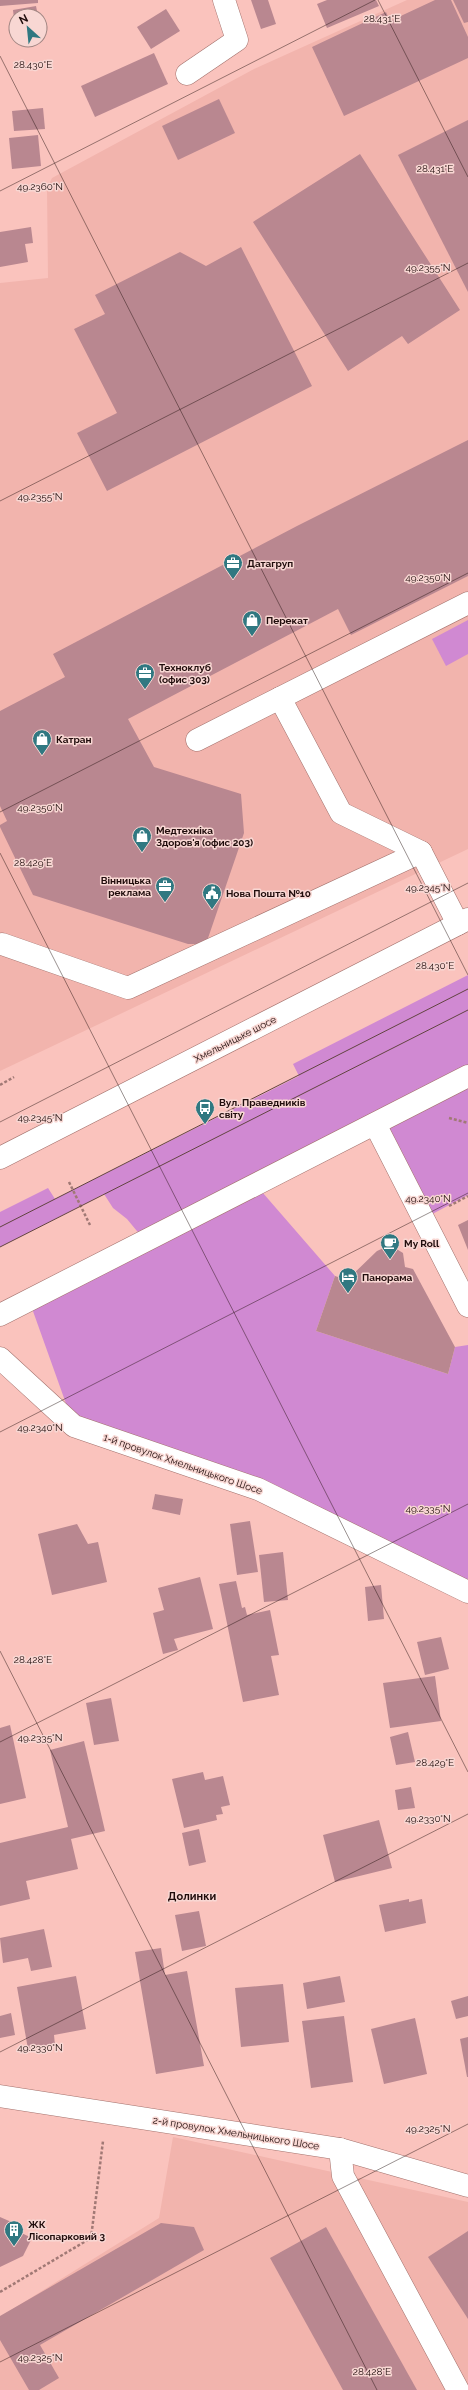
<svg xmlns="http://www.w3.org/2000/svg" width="468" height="2390" font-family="Raleway,sans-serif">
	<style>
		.built { fill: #f2b4ad }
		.green { fill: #d089d2 }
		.building { fill: #b98790 }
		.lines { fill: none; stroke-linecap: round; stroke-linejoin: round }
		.minor-casing { stroke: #a3726d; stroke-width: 23 }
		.major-casing { stroke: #a3726d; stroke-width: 23 }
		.path { stroke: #a17975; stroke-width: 2.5; stroke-dasharray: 3 2; stroke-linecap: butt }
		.minor { stroke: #fff; stroke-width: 22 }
		.major { stroke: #fff; stroke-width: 22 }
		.tram { stroke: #624441; stroke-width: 1 }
		.ticks { fill: none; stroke: #200d0c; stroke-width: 1; stroke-opacity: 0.45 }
		.labels { text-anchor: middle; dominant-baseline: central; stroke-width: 3; stroke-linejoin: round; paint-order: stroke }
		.poi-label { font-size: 10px; font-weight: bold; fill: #200d0c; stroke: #f8d7d3; text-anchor: start }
		.street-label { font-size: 10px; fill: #200d0c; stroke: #f8d7d3 }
		.neighbourhood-label { font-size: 11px; font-weight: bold; fill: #200d0c; stroke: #f8d7d3 }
		.ticks-label { font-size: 10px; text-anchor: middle; fill: #200d0c; stroke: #f8d7d3; stroke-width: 3; stroke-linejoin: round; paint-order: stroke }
	</style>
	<rect width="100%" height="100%" fill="#fac3bd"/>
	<g class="built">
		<polygon points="407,0 468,0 468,849 0,1071 0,283 48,278 47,188 52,178 254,69"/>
		<polygon points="173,2137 468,2202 468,2390 0,2390 0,2317 159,2218"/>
	</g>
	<g class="green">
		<polygon points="468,620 468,654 446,666 432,639"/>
		<polygon points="468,975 468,1195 423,1219 374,1125 256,1185 335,1276 316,1331 448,1374 455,1347 468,1345 468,1592 258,1489 74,1426 29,1300 146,1242 127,1219 113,1208 104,1194 0,1247 0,1212 48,1188 55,1199 299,1076 293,1064"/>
	</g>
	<g class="building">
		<polygon points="0,0 38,0 38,3 0,6"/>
		<polygon points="251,0 268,0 276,24 261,29"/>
		<polygon points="327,0 376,0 379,6 327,28 317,4"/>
		<polygon points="435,0 451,0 468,37 468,58 344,116 312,47 386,12 390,21"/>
		<polygon points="453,0 468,0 468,22 464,23"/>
		<polygon points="36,6 38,16 16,16 15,28 13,10"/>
		<polygon points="166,9 180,31 151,49 137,27"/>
		<polygon points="154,53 168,84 95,117 81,86"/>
		<polygon points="219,99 235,133 178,160 162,126"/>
		<polygon points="43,108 45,129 14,131 12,111"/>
		<polygon points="468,120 468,292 398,155"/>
		<polygon points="38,135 41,166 12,169 9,138"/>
		<polygon points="360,154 460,310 408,344 402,336 348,371 253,222"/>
		<polygon points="31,227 33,243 25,244 28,262 0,267 0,232"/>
		<polygon points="241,247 312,386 107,491 77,433 117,413 74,329 105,314 95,295 180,252 206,266"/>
		<polygon points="468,440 468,576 351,635 338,609 128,719 154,767 241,794 244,833 206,944 188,944 33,895 0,827 0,825 7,821 0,806 0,711 65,677 53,654 297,526"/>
		<polygon points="468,1220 468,1250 458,1225"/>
		<polygon points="390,1245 403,1253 405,1267 413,1269 455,1347 448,1374 316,1331 335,1276 347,1280 377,1251"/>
		<polygon points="155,1494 183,1499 180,1515 152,1509"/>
		<polygon points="250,1521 258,1572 237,1575 230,1524"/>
		<polygon points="77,1524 88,1544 98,1542 107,1582 52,1595 38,1534"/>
		<polygon points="283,1552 288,1600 264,1602 259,1555"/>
		<polygon points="200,1577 213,1629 174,1639 178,1650 163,1654 153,1613 164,1610 158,1588"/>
		<polygon points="236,1581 242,1608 245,1607 247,1615 270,1610 279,1655 271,1656 279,1695 243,1702 219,1584"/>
		<polygon points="381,1585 384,1619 368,1621 365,1587"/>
		<polygon points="441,1637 449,1669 425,1675 417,1642"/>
		<polygon points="435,1676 441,1721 390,1728 383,1683"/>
		<polygon points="111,1698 119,1741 94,1745 86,1703"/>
		<polygon points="10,1725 26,1798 0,1804 0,1728"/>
		<polygon points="408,1732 415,1762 396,1765 390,1737"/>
		<polygon points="84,1741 105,1831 71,1839 78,1869 26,1881 30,1899 0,1906 0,1843 68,1827 50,1750"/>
		<polygon points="203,1772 205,1780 223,1776 230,1805 221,1807 223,1814 216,1815 217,1820 184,1828 172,1779"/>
		<polygon points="411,1787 415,1808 398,1810 395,1790"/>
		<polygon points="379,1820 392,1868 335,1882 323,1835"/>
		<polygon points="199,1829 206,1862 189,1866 182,1833"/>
		<polygon points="409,1899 409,1902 422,1899 426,1923 385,1932 379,1905"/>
		<polygon points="199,1911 206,1946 182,1951 175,1915"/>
		<polygon points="44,1929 52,1967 31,1971 28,1958 3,1963 0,1938"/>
		<polygon points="161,1948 165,1975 187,1971 204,2066 156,2074 135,1952"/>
		<polygon points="76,1976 86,2029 54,2035 55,2045 28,2049 17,1987"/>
		<polygon points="340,1976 345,2002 307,2009 303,1983"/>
		<polygon points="283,1984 289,2042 241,2047 235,1988"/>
		<polygon points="468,1996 468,2016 456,2019 451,2001"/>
		<polygon points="11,2013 15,2035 0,2038 0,2016"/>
		<polygon points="344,2016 353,2082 311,2088 302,2021"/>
		<polygon points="415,2018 427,2074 384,2084 371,2029"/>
		<polygon points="468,2037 468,2077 467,2077 460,2039"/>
		<polygon points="0,2217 16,2224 13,2229 32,2238 23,2256 0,2267"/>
		<polygon points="161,2223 194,2227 204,2250 40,2345 59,2378 39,2390 29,2390 0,2340 0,2316"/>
		<polygon points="326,2227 417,2390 343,2390 270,2258"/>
		<polygon points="468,2231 468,2319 428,2257"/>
	</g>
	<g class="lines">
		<defs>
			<g id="minor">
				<polyline points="187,74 237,40 224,0"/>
				<polyline points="280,698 341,813 421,852 458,924"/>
				<polyline points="197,740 468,603"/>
				<polyline points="2,944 128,988 421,852"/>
				<polyline points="375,1124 468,1306"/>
				<polyline points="0,1315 468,1076"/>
				<polyline points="0,1358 74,1426 258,1489 468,1592"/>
				<polyline points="0,2096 340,2149 468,2186"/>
				<polyline points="340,2149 343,2176 458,2390"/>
			</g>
			<polyline id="major" points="0,1158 468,919"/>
		</defs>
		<use href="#minor" class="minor-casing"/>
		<use href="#major" class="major-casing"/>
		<g class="path">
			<polyline points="0,1085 14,1077"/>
			<polyline points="449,1118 468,1123"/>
			<polyline points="69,1182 90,1225"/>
			<polyline points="449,1206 468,1196"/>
			<polyline points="0,2292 91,2238 103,2141"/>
		</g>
		<use href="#minor" class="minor"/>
		<use href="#major" class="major"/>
		<g class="tram">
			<polyline points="0,1227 468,989"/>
			<polyline points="0,1247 468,1010"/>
		</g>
	</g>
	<path class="ticks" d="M378,0L468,177M0,56L468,975M0,191L375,0M0,501L468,263M0,812L468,573M0,853L468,1772M0,1122L468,883M0,1432L468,1193M0,1651L377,2390M0,1742L468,1504M0,2052L468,1814M0,2362L468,2124"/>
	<defs>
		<symbol id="office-pin" viewBox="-11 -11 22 30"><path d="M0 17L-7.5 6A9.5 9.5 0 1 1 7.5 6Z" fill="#307881" stroke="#f8d7d3"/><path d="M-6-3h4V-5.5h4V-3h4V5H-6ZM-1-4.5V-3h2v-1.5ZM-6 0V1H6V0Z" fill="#fff"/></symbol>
		<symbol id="shop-pin" viewBox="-11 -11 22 30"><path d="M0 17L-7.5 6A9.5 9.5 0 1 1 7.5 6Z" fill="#307881" stroke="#f8d7d3"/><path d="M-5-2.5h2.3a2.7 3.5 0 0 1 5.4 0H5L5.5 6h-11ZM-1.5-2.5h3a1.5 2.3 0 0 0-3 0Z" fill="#fff"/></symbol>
		<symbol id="civic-pin" viewBox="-11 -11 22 30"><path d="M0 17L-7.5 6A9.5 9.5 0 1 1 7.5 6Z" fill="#307881" stroke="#f8d7d3"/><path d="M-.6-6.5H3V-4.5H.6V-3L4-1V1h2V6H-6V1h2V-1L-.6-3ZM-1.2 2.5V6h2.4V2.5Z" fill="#fff"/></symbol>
		<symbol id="bus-pin" viewBox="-11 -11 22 30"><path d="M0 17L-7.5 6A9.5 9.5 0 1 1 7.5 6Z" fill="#307881" stroke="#f8d7d3"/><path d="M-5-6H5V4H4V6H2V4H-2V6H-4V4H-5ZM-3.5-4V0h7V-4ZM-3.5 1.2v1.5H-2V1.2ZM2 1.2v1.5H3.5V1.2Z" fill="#fff"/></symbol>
		<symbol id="cafe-pin" viewBox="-11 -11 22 30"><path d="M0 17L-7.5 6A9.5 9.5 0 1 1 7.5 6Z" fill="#307881" stroke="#f8d7d3"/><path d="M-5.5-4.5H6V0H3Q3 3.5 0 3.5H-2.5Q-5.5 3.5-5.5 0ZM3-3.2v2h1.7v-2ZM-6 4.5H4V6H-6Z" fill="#fff"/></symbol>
		<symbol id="hotel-pin" viewBox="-11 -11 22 30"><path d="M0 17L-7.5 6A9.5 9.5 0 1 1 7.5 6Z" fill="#307881" stroke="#f8d7d3"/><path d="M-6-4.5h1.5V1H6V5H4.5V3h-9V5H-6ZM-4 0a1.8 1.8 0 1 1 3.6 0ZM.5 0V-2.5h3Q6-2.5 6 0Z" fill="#fff"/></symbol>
		<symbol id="building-pin" viewBox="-11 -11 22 30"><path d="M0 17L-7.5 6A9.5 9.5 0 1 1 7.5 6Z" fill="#307881" stroke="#f8d7d3"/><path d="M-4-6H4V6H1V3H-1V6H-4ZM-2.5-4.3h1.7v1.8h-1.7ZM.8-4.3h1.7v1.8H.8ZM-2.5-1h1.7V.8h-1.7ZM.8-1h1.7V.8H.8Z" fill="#fff"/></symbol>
	</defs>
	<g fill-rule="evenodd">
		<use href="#office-pin" x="222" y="552" width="22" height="30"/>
		<use href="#shop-pin" x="241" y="609" width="22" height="30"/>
		<use href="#office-pin" x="134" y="662" width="22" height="30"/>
		<use href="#shop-pin" x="31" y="728" width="22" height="30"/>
		<use href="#shop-pin" x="131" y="825" width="22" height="30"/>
		<use href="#office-pin" x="154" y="875" width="22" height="30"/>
		<use href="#civic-pin" x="201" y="882" width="22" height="30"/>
		<use href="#bus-pin" x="194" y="1097" width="22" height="30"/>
		<use href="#cafe-pin" x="379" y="1232" width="22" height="30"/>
		<use href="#hotel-pin" x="337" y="1266" width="22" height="30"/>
		<use href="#building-pin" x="3" y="2219" width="22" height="30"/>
	</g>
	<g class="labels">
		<g class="poi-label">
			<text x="247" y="563">Датагруп</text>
			<text x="266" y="620">Перекат</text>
			<text x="159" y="667">Техноклуб<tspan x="159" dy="12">(офис 303)</tspan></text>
			<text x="56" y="739">Катран</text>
			<text x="156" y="830">Медтехніка<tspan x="156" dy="12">Здоров'я (офис 203)</tspan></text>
			<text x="151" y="880" text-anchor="end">Вінницька<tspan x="151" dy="12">реклама</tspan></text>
			<text x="226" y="893">Нова Пошта №10</text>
			<text x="219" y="1102">Вул. Праведників<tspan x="219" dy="12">світу</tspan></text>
			<text x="404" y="1243">My Roll</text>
			<text x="362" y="1277">Панорама</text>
			<text x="28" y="2224">ЖК<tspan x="28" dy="12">Лісопарковий 3</tspan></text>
		</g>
		<g class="street-label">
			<text transform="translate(235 1039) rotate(-27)">Хмельницьке шосе</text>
			<text transform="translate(183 1464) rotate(19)">1-й провулок Хмельницького Шосе</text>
			<text transform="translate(236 2133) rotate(9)">2-й провулок Хмельницького Шосе</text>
		</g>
		<g class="neighbourhood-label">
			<text x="192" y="1896">Долинки</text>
		</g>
	</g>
	<g class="ticks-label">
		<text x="382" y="22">28.431°E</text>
		<text x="33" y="68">28.430°E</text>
		<text x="435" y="172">28.431°E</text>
		<text x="40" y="190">49.2360°N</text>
		<text x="428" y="271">49.2355°N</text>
		<text x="40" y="500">49.2355°N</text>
		<text x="428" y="581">49.2350°N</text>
		<text x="40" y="811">49.2350°N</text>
		<text x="33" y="866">28.429°E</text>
		<text x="428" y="891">49.2345°N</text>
		<text x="435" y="969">28.430°E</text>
		<text x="40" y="1121">49.2345°N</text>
		<text x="428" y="1202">49.2340°N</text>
		<text x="40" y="1431">49.2340°N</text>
		<text x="428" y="1512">49.2335°N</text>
		<text x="33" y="1663">28.428°E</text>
		<text x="40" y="1741">49.2335°N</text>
		<text x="435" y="1766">28.429°E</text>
		<text x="428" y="1822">49.2330°N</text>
		<text x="40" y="2051">49.2330°N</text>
		<text x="428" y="2132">49.2325°N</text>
		<text x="40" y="2361">49.2325°N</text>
		<text x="372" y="2375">28.428°E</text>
	</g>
	<g transform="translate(28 28) rotate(333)"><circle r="19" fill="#f8d7d3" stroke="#a28683"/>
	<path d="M0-3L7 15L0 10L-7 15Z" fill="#307881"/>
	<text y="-6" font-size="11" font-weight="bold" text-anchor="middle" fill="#200d0c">N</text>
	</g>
</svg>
